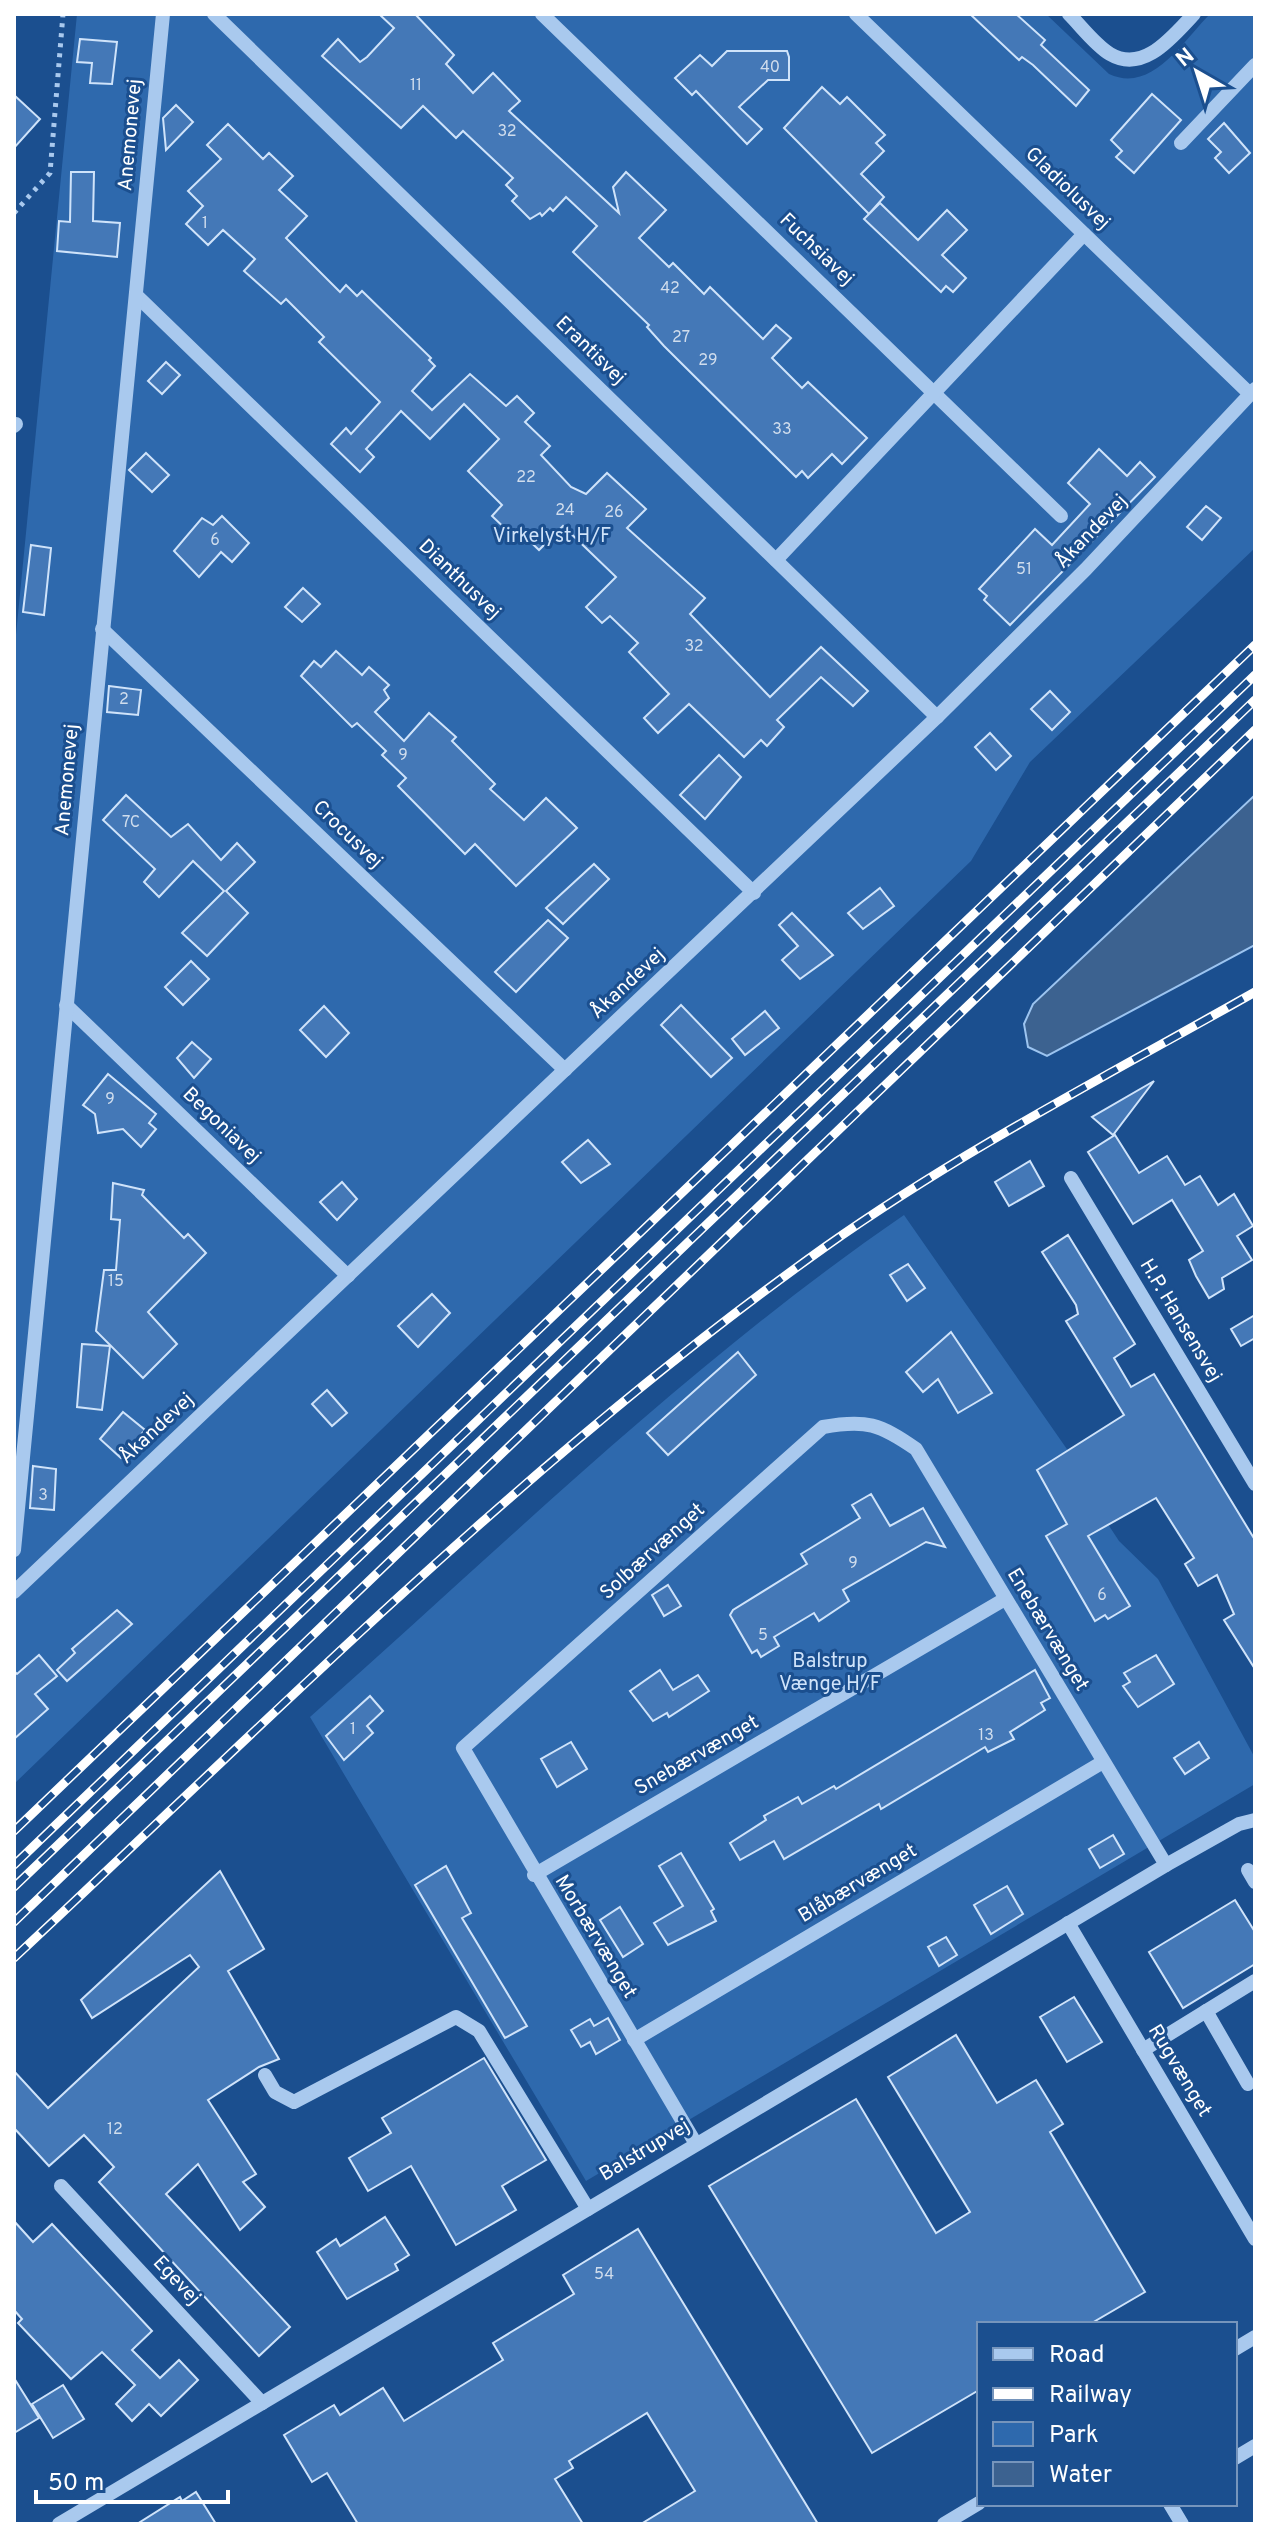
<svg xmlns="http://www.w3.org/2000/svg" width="1269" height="2538" font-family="Overpass,sans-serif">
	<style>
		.green { fill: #2e69ad }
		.water { fill: #3c6290; stroke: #9cc4f0; stroke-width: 2 }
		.building { fill: #4478b7; stroke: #cfe3fa; stroke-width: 2 }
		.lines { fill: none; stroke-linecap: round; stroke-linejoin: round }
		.path { stroke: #a9c9ee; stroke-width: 5; stroke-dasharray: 4 6; stroke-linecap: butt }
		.minor { stroke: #a9c9ee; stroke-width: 14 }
		.rail-casing { stroke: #fff; stroke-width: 9 }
		.rail { stroke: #1b4f8f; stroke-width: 6; stroke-dasharray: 18; stroke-linecap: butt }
		.labels { text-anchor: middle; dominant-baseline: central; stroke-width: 6; stroke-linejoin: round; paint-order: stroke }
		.number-label { font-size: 16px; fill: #d0dded }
		.street-label { font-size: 20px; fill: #fff; stroke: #1b4f8f }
		.park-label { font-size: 20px; fill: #cfe3fa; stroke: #1b4f8f }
	</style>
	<rect width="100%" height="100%" fill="#1b4f8f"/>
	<g class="green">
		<path d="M77,14H1046L1109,74C1152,94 1183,41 1210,14H1255V548L1030,762L971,861L14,1784V655Z"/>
		<path d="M904,1215L1085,1475L1094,1503L1119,1541L1158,1579L1255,1758V1784L586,2181L310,1717C503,1546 691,1361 904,1215Z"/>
	</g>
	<polygon class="water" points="1255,795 1255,945 1047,1056 1028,1047 1024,1024 1033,1004"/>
	<g class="building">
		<polygon points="379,14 415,14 454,55 446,64 473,93 493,73 520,101 509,111 619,213 613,187 626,172 666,210 639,238 669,267 673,263 704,294 710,287 763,339 776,325 791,338 772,358 802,388 808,382 867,438 842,464 832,454 808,478 802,471 796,477 664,346 647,327 649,325 573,252 597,226 566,197 553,211 550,208 542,216 540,213 530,219 512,201 517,196 506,185 513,178 463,131 456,138 423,106 401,128 322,56 338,39 360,62 367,57 394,28"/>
		<polygon points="970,14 1016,14 1045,40 1041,45 1089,90 1076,106 1033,65 1022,57 1019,60"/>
		<polygon points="80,39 117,42 112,84 90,83 92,63 77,62"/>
		<polygon points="727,51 787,51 789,57 789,80 768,80 739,107 762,129 747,144 696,91 692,95 675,78 700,55 712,66"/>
		<polygon points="822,87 840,104 847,97 885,135 876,143 884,151 861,174 884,197 869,214 784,128"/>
		<polygon points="1152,94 1181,120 1134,173 1116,157 1122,151 1111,140"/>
		<polygon points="14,95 40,119 14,148"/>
		<polygon points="176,105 193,122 166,150 163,118"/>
		<polygon points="1224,123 1250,153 1229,173 1215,158 1221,152 1208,139"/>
		<polygon points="228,124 263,159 269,153 293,176 279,190 307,216 286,238 340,292 346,285 357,296 362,291 431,358 429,360 435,366 412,391 432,410 470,374 506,406 517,396 534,413 525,422 550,446 541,455 571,487 586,494 607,473 646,509 627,528 705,598 690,614 770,697 821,647 868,691 853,706 821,677 777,720 784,727 767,746 761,740 744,757 689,704 658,733 644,718 669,694 629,652 638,643 610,616 602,623 586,607 616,577 563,526 539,550 517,529 511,534 492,516 502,505 468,471 499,439 464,404 430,439 401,411 366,449 374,457 360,472 331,444 346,428 351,434 380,402 319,342 324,337 286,299 281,304 244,271 255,259 223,230 208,245 186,224 203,206 188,191 221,159 207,145"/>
		<polygon points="71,172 94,172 93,221 120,223 117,257 57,251 59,221 70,222"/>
		<polygon points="880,203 918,240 947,210 967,230 942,255 966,278 953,292 946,286 941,292 864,219"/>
		<polygon points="166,362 180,375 162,394 148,381"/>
		<polygon points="1099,449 1127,476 1140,462 1155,477 1010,625 984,600 987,596 979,589 1035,529 1052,545 1090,504 1068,483"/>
		<polygon points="146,453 169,475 152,492 129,470"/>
		<polygon points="1206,506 1221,518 1202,540 1187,527"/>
		<polygon points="222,516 249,543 232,562 221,552 199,577 174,551 202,518 213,525"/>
		<polygon points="31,545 51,548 44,615 23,612"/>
		<polygon points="303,588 320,604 302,622 285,607"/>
		<polygon points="336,651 362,675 369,667 389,685 384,690 389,698 375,712 404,741 429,713 456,737 452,741 495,784 490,789 524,820 546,798 577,828 516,886 475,844 465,854 398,786 406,778 382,755 386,751 357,723 352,727 301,676 314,661 321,667"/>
		<polygon points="109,686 141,690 138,715 107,712"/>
		<polygon points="1050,691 1070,712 1052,730 1031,709"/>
		<polygon points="990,733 1011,756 996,770 975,747"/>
		<polygon points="719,755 741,777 705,819 680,795"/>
		<polygon points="126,795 171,837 188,824 221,860 237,843 255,862 226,891 248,913 207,956 182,933 224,891 193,861 159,897 144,882 155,869 103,820"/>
		<polygon points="594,864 609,879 563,924 546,908"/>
		<polygon points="880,888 894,906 863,929 848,913"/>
		<polygon points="792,913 833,955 800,979 782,960 798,946 779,925"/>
		<polygon points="548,920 568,938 516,992 495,972"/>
		<polygon points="191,961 209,979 183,1005 165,987"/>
		<polygon points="681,1005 732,1058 711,1077 661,1025"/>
		<polygon points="324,1006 349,1033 326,1057 300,1030"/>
		<polygon points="765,1011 779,1028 745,1055 732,1039"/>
		<polygon points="192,1042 211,1059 194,1078 177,1058"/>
		<polygon points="108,1074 156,1114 149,1123 156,1129 141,1147 123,1129 98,1133 95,1114 83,1105"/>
		<polygon points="1154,1081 1113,1135 1092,1117"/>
		<polygon points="1115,1135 1139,1173 1167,1156 1185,1185 1200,1176 1218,1205 1234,1194 1253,1226 1237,1236 1252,1260 1222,1278 1224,1289 1209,1298 1196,1276 1189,1260 1203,1251 1172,1200 1133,1224 1088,1152"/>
		<polygon points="588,1140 610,1164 581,1183 562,1162"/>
		<polygon points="1030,1161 1044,1186 1009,1206 995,1182"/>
		<polygon points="342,1182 357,1199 337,1220 320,1202"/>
		<polygon points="113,1183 144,1190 142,1195 184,1238 188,1234 206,1253 148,1312 177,1344 143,1378 96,1331 104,1270 116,1270 120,1220 111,1219"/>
		<polygon points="1068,1235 1135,1344 1114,1358 1131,1387 1154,1374 1255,1540 1255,1669 1224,1620 1234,1614 1217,1575 1198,1586 1185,1564 1194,1558 1156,1498 1088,1536 1130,1606 1108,1619 1105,1615 1095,1621 1046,1536 1067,1524 1037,1470 1124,1415 1066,1321 1078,1314 1076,1305 1042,1252"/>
		<polygon points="908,1264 925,1288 907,1301 890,1275"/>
		<polygon points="432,1294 450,1313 418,1347 398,1326"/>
		<polygon points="1255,1315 1255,1338 1241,1346 1231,1329"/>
		<polygon points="951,1332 992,1393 958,1413 938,1379 923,1392 906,1372"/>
		<polygon points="82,1344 110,1346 102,1410 77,1407"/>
		<polygon points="738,1352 756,1375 668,1455 647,1433"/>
		<polygon points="327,1390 347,1413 332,1426 312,1404"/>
		<polygon points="123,1412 145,1430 121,1458 100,1439"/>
		<polygon points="33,1466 56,1469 54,1510 30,1508"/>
		<polygon points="871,1494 890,1526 923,1508 945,1547 926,1542 843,1590 849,1601 819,1621 814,1613 774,1637 779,1646 761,1657 757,1650 752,1653 730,1615 733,1610 807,1564 801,1554 860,1518 852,1505"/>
		<polygon points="668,1585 681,1606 664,1616 652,1595"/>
		<polygon points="117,1610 132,1624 67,1681 57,1670 75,1653 72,1649"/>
		<polygon points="39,1655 57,1676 35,1694 48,1709 14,1739 14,1671 17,1674"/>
		<polygon points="1156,1655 1174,1684 1138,1707 1123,1686 1130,1682 1124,1673"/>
		<polygon points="660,1670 673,1690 698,1675 709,1691 669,1717 667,1713 653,1721 630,1691"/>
		<polygon points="1035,1670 1050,1698 1041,1703 1045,1710 1010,1732 1014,1739 988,1752 985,1747 881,1809 879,1804 784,1859 774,1841 740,1860 730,1843 766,1820 764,1816 798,1797 802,1804 834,1786 836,1789"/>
		<polygon points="370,1696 383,1711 367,1726 373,1733 344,1760 326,1736"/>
		<polygon points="571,1742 587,1769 557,1787 541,1759"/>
		<polygon points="1199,1742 1209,1758 1185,1774 1174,1758"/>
		<polygon points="1113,1835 1124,1854 1100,1868 1089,1849"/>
		<polygon points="681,1853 714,1909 711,1911 716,1921 668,1945 654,1923 683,1906 659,1866"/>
		<polygon points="446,1866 471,1913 462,1918 527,2026 505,2038 415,1885"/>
		<polygon points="220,1871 264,1949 228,1971 279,2059 259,2067 208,2100 256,2174 243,2182 265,2207 240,2230 198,2164 166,2194 290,2327 259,2356 99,2182 114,2167 84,2135 49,2166 14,2128 14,2071 48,2108 199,1967 190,1955 92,2018 81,2000"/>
		<polygon points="1007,1886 1023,1914 991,1934 974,1905"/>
		<polygon points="1235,1900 1255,1932 1255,1964 1183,2008 1149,1952"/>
		<polygon points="620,1907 643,1944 623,1957 600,1920"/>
		<polygon points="946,1937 957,1955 939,1966 928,1947"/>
		<polygon points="1074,1997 1102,2042 1067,2062 1040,2017"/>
		<polygon points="608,2018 620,2040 596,2054 590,2042 581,2047 571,2030 590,2019 594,2026"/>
		<polygon points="956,2035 997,2103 1036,2080 1063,2124 1050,2132 1145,2292 1090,2324 979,2324 979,2390 872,2453 709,2186 856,2099 936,2233 970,2212 888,2077"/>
		<polygon points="484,2058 546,2160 502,2186 516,2210 456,2245 411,2166 368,2191 349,2158 391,2133 382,2118"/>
		<polygon points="385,2217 409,2255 395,2264 398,2270 347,2299 317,2252 336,2239 340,2246"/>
		<polygon points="14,2221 33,2242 52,2224 152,2331 132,2350 160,2378 179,2360 198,2380 161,2416 149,2404 132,2421 116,2404 135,2385 102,2352 71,2379 18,2323 22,2319 14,2310"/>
		<polygon points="638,2229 818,2524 641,2524 695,2491 647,2413 569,2461 573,2468 555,2479 583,2524 358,2524 327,2473 312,2482 284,2435 334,2405 340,2415 383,2388 404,2421 503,2360 493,2343 574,2294 563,2275"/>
		<polygon points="14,2378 39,2418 14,2433"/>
		<polygon points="63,2385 84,2419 53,2438 32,2404"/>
		<polygon points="196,2492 216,2524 137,2524 180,2497 182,2501"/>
	</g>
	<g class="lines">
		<polyline class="path" points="14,213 50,173 63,14"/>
		<g class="minor">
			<polyline points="214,14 937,717"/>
			<polyline points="542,14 1061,516"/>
			<polyline points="856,14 1250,394"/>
			<path d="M1069,14C1081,26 1095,45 1110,54C1144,74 1173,36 1194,14"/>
			<polyline points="1181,143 1255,65"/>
			<polyline points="137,296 754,893"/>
			<polyline points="14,426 16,424"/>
			<polyline points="776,560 1084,234"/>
			<polyline points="102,629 565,1070"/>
			<polyline points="66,1005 348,1276"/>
			<polyline points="1071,1178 1255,1484"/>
			<polyline points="14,1550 163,14"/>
			<polyline points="14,1592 937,717 1086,569 1255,389"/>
			<polyline points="1248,1870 1255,1882"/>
			<polyline points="534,1875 1005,1599"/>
			<polyline points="1068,1923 1255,2239"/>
			<polyline points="1206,2011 1248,2084"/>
			<polyline points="634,2040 1103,1762"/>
			<polyline points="1143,2050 1255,1981"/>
			<polyline points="265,2075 275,2092 294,2102 456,2017 479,2031 588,2209"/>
			<path d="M696,2144L463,1748L823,1427C866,1419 880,1424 916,1449L1166,1865"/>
			<polyline points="61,2186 262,2403"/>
			<polyline points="1235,2349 1255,2337"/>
			<polyline points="1235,2458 1255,2446"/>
			<polyline points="1170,2504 1182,2524"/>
			<polyline points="59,2524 1166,1865 1239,1824 1255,1820"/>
			<polyline points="944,2524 979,2503"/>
		</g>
		<defs>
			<g id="rail">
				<polyline points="14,1831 1255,645"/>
				<polyline points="14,1865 1255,675"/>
				<polyline points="14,1887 1255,700"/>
				<polyline points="14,1922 1255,730"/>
				<path d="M14,1958C276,1713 531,1456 825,1247C961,1151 1110,1074 1255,992"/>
			</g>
		</defs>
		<use href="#rail" class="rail-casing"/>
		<use href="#rail" class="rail"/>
	</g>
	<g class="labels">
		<g class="number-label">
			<text x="770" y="68">40</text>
			<text x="416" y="86">11</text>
			<text x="507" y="132">32</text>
			<text x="205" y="224">1</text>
			<text x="670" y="289">42</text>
			<text x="681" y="338">27</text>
			<text x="708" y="361">29</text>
			<text x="782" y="430">33</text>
			<text x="526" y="478">22</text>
			<text x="565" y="511">24</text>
			<text x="614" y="513">26</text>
			<text x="215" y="541">6</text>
			<text x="1024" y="570">51</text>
			<text x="694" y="647">32</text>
			<text x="124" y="700">2</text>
			<text x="403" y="756">9</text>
			<text x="131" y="823">7C</text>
			<text x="110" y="1100">9</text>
			<text x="116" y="1282">15</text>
			<text x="43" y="1496">3</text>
			<text x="853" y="1564">9</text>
			<text x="1102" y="1596">6</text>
			<text x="763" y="1636">5</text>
			<text x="353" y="1730">1</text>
			<text x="986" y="1736">13</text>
			<text x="115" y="2130">12</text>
			<text x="604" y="2275">54</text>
		</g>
		<g class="street-label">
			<text transform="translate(131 135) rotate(-85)">Anemonevej</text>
			<text transform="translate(1067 189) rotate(44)">Gladiolusvej</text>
			<text transform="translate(816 250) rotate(44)">Fuchsiavej</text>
			<text transform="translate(590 351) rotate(44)">Erantisvej</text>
			<text transform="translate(1092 532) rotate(-46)">Åkandevej</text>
			<text transform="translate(459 580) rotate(44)">Dianthusvej</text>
			<text transform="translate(68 780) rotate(-85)">Anemonevej</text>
			<text transform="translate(347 835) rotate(44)">Crocusvej</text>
			<text transform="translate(628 984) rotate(-43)">Åkandevej</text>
			<text transform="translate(221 1126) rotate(44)">Begoniavej</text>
			<text transform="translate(1180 1321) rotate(59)">H.P. Hansensvej</text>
			<text transform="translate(157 1429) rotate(-43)">Åkandevej</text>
			<text transform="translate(653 1552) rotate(-42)">Solbærvænget</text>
			<text transform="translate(1047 1630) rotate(59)">Enebærvænget</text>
			<text transform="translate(697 1756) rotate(-30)">Snebærvænget</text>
			<text transform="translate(858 1884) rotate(-31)">Blåbærvænget</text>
			<text transform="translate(595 1937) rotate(59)">Morbærvænget</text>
			<text transform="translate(1179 2071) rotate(59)">Rugvænget</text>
			<text transform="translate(645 2151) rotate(-31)">Balstrupvej</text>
			<text transform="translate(176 2281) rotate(47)">Egevej</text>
		</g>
		<g class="park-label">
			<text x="552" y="537">Virkelyst H/F</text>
			<text x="830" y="1662">Balstrup<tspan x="830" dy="23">Vænge H/F</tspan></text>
		</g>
	</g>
	<rect width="1269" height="2538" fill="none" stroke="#ffffff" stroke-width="32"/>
	<rect x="977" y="2322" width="260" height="184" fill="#1b4f8f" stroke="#7695bc" stroke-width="2"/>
	<rect x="993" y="2348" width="40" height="12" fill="#a9c9ee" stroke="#7695bc" stroke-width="2"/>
	<text x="1049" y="2362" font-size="24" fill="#ffffff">Road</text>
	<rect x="993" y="2388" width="40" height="12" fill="#ffffff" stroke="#7695bc" stroke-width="2"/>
	<text x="1049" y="2402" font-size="24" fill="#ffffff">Railway</text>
	<rect x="993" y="2422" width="40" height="24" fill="#2e69ad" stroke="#7695bc" stroke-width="2"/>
	<text x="1049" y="2442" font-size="24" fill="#ffffff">Park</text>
	<rect x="993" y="2462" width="40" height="24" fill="#3c6290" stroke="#7695bc" stroke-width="2"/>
	<text x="1049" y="2482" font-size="24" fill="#ffffff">Water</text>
	<g transform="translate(1197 72) rotate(321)" stroke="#1b4f8f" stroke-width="6" paint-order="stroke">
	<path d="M0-6L14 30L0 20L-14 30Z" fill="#ffffff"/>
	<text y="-12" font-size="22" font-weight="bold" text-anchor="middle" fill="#ffffff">N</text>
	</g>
	<path d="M36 2490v12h192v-12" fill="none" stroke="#ffffff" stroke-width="4"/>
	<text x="48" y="2490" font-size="24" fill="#ffffff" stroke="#1b4f8f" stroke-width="6" paint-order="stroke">50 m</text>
</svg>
